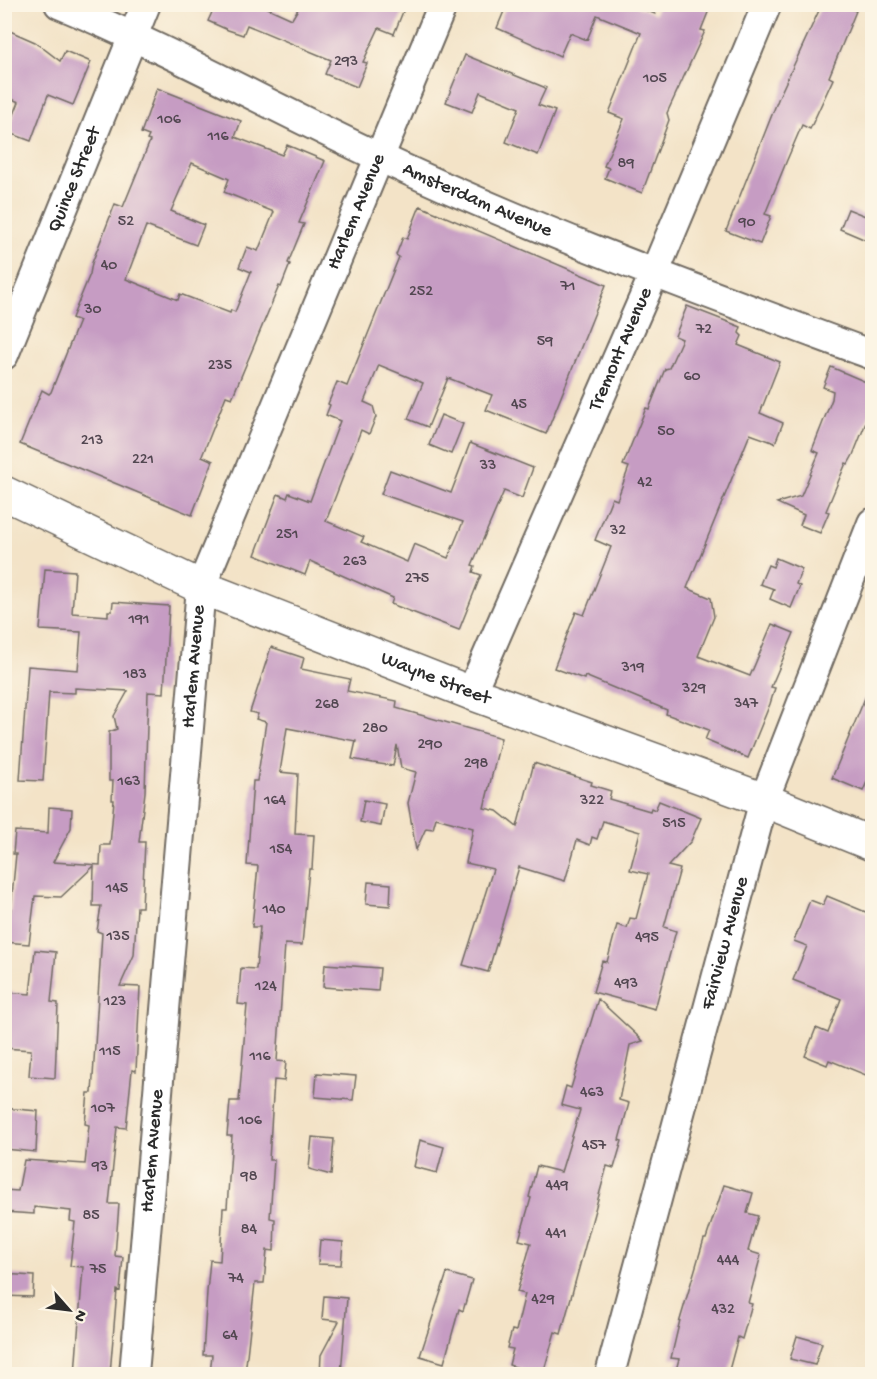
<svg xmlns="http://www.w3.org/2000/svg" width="877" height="1379" font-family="'Gochi Hand',sans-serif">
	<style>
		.building { fill: #c69cc3; fill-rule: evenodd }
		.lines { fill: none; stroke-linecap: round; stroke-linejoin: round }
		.minor-casing { stroke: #716b62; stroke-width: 32 }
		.tertiary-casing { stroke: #716b62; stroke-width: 36 }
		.minor { stroke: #fff; stroke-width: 28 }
		.tertiary { stroke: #fff; stroke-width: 33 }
		.labels { text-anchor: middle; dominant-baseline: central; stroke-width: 4.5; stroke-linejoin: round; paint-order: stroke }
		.number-label { font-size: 16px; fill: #524751 }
		.street-label { font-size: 20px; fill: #2b2b2b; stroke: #fcf5e5 }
	</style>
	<rect width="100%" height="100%" fill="#fcf5e5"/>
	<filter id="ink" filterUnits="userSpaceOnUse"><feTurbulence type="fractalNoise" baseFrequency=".0167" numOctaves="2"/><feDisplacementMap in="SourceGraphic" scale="12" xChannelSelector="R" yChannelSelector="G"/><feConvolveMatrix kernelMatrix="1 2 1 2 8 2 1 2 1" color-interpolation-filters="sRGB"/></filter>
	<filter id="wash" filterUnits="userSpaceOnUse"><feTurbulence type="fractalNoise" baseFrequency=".008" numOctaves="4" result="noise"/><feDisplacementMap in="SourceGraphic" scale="24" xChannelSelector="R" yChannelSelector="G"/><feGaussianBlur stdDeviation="1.35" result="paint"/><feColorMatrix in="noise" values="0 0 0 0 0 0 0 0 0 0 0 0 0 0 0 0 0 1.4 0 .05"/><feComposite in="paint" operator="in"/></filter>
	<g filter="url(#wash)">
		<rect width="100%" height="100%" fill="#f3e3c7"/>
		<g id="blocks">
			<g class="building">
				<polygon points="200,4 259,4 292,19 301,4 406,4 394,34 379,28 363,62 367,63 357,87 325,74 331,60 247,25 243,35 228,30 208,21 213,10"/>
				<polygon points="507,4 631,4 655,14 659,4 694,4 709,10 701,30 705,31 667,113 669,120 642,193 605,178 609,168 604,166 624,119 609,113 641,33 597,15 587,40 570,33 560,56 497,28"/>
				<polygon points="822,4 839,4 856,11 829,77 833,79 810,129 802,125 787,160 765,214 771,216 760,244 726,231 779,97"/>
				<polygon points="10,31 35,42 60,61 65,51 91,62 73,105 48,95 31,141 7,132 19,102 4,96 4,43"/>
				<polygon points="465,55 546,88 538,105 555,111 538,155 506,142 519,108 480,92 472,112 446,102"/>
				<path d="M157,88L241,121L235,137L282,155L287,145L325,161L299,223L304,224L288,263L290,264L281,287L279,286L232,398L226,396L202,456L213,461L192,515L20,444L42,390L49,394L51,392L79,321L72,318L90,274L92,263L115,204L123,207L150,141L147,140L149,136L141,133ZM192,163L229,179L224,192L274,212L258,251L247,247L239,267L251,272L235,312L231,310L230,313L180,294L178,300L126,279L146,226L196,245L204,225L171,211Z"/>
				<polygon points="420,206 606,285 546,434 486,410 492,395 448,378 428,427 408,419 423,383 379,365 364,402 373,406 376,417 369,434 361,430 326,521 364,537 361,542 407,562 414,544 448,558 463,522 381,494 390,470 451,493 470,443 533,468 522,498 504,491 472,565 475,566 473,572 481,575 459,630 391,604 393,598 310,561 305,575 255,555 278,494 287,498 289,493 310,501 340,421 326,415 330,405 328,404 337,382 347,386 399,257 396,255 403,237 407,239"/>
				<polygon points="848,209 873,219 873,243 840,229"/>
				<polygon points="687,306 741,327 739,333 742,336 738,345 780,362 760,413 783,423 775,443 750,434 687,588 711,598 714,617 698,656 750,676 772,624 794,633 771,687 775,688 770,704 748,758 705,740 709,730 666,714 667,710 585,676 584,679 554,668 576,612 584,615 611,547 595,540 612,498 617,500 629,467 623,465 646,408 649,409 665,369 669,368 682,339 675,336"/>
				<polygon points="831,367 873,385 873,405 853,455 848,464 846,463 826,511 829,512 820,533 800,525 804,515 777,503 801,496 819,453 812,450 832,399 833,391 823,387"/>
				<polygon points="441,415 463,424 451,454 429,445"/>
				<polygon points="776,558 802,569 796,584 800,586 791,608 770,599 774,589 760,584 768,565 773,567"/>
				<polygon points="45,569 75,571 72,613 108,616 108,611 112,611 113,602 169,606 164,693 148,692 145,792 139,842 145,842 142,907 137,907 134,955 120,986 140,987 136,1071 132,1070 126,1128 117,1127 109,1204 119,1204 115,1256 123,1257 120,1291 117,1290 110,1374 75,1374 83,1267 70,1266 75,1222 70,1221 71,1211 34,1207 34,1214 4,1212 4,1190 18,1191 24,1160 85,1164 89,1125 85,1124 88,1093 92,1093 102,933 97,931 101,906 93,906 94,866 61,897 35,896 29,944 4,942 4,917 10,917 16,854 13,854 15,831 48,833 49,807 72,809 71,828 53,862 100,865 101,845 110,845 114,800 112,800 113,781 109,781 109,732 117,729 114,716 128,691 75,688 75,693 49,692 43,781 20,780 28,666 78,670 81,632 40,630"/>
				<polygon points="271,647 304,658 301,669 350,679 347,691 397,701 396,708 501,738 484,808 497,811 517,827 534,763 592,782 591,785 611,791 609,799 650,811 651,808 655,810 659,801 701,818 691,841 668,866 680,869 664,927 676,931 655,1009 593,992 602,961 607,962 617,925 627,928 630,918 636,919 648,874 630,870 640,832 603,821 597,839 592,837 590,845 577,840 565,881 519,867 488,972 463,965 493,869 466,863 473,828 436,818 433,829 426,828 416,850 408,803 416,772 401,768 397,745 393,766 373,763 352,759 356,741 287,728 280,772 298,774 295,834 314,835 312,869 309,869 302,945 285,944 277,1061 286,1062 284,1081 274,1080 269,1160 274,1160 270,1218 275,1219 274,1251 267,1250 264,1283 255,1283 245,1374 210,1374 212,1355 203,1355 207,1292 210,1260 220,1261 223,1208 227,1208 232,1136 227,1136 230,1101 239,1101 247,1005 238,1004 241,968 256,969 260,927 252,927 258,866 247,865 253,781 257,781 266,722 256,719 258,714 250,712"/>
				<polygon points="872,681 873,768 863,791 832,778"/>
				<polygon points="364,800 385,804 381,826 360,822"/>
				<polygon points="368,882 391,884 390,906 366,904"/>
				<polygon points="827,896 873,915 873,1078 829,1060 827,1065 805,1056 816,1028 828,1033 841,999 793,980 807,946 794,941 810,900 823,905"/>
				<polygon points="35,950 56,952 51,1002 58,1003 55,1078 29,1076 31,1050 4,1048 4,992 30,994"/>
				<polygon points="325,964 380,968 378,991 323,987"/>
				<polygon points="598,999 643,1041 630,1045 619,1100 629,1103 619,1140 622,1141 614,1168 607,1166 561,1334 555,1332 543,1374 520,1374 522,1369 509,1365 513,1349 507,1348 512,1330 516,1331 525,1294 517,1292 531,1243 519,1240 531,1198 529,1197 537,1166 561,1172 580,1110 561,1105 566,1086 571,1088"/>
				<polygon points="317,1073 356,1076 353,1100 315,1097"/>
				<polygon points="4,1108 38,1111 36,1152 4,1149"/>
				<polygon points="312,1137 334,1139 331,1175 309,1169"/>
				<polygon points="420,1140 444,1147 437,1173 414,1167"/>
				<polygon points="724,1185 753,1193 747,1213 758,1216 748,1251 761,1255 748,1303 752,1304 742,1339 738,1337 728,1374 675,1374 679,1359 671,1358 680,1320 704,1239 706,1239"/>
				<polygon points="320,1240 343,1242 341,1265 318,1264"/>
				<polygon points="447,1273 472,1280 463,1311 459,1309 444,1363 420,1356"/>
				<polygon points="4,1274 34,1276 33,1297 4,1296"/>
				<polygon points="324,1296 347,1298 341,1374 320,1374 321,1355 339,1321 322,1319"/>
				<polygon points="797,1336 822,1343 815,1365 790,1359"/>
			</g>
		</g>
	</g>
	<g filter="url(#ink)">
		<use href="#blocks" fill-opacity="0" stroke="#716b62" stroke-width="1.5"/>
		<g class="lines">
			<defs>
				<g id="minor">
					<path id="s1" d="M59,4C168,49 270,106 377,156C538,232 706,293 872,355"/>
					<path id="s2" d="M4,355L146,4"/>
					<path id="s3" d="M471,693L654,274L767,4"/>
					<path id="s4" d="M134,1374L201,587L443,4"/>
					<path id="s5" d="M610,1374L764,800L872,523"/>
				</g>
				<g id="tertiary">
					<path id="s6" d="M4,493L201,587L471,693L764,800L872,844"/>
				</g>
			</defs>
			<use href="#minor" class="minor-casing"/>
			<use href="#tertiary" class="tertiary-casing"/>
			<use href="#minor" class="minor"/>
			<use href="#tertiary" class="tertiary"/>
		</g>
	</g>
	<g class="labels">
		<g class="number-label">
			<text x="346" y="62">293</text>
			<text x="655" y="79">105</text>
			<text x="169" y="120">106</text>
			<text x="218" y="137">116</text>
			<text x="626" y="164">89</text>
			<text x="126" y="222">52</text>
			<text x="747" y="223">90</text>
			<text x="109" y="266">40</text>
			<text x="568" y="287">71</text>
			<text x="421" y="292">252</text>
			<text x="93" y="310">30</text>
			<text x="704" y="330">72</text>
			<text x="545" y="342">59</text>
			<text x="220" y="366">235</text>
			<text x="692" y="377">60</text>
			<text x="519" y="405">45</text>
			<text x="666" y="432">50</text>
			<text x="92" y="441">213</text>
			<text x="143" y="460">221</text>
			<text x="488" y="466">33</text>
			<text x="645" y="483">42</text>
			<text x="618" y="531">32</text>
			<text x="287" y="535">251</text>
			<text x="355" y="562">263</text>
			<text x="417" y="579">275</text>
			<text x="139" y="620">191</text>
			<text x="633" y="668">319</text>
			<text x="135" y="675">183</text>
			<text x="694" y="689">329</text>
			<text x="746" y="704">347</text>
			<text x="327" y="705">268</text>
			<text x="375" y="729">280</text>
			<text x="430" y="745">290</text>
			<text x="476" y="764">298</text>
			<text x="129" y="782">163</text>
			<text x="275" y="801">164</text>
			<text x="592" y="801">322</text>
			<text x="674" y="824">515</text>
			<text x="281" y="850">154</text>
			<text x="117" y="889">145</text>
			<text x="274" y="910">140</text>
			<text x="118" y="937">135</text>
			<text x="647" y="938">495</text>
			<text x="626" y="984">493</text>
			<text x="266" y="987">124</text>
			<text x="115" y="1002">123</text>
			<text x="110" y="1052">115</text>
			<text x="260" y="1057">116</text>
			<text x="592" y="1093">463</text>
			<text x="103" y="1109">107</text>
			<text x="250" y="1121">106</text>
			<text x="594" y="1146">457</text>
			<text x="100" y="1167">93</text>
			<text x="249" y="1177">98</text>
			<text x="557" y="1186">449</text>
			<text x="91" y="1216">85</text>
			<text x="249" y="1230">84</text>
			<text x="556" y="1234">441</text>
			<text x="728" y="1261">444</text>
			<text x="98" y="1270">75</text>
			<text x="236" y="1279">74</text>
			<text x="543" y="1300">429</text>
			<text x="723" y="1310">432</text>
			<text x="230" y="1336">64</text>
		</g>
		<g class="street-label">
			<text stroke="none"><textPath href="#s2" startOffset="189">Quince Street</textPath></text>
			<text stroke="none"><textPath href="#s1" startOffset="462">Amsterdam Avenue</textPath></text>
			<text stroke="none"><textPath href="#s4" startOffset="1196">Harlem Avenue</textPath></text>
			<text stroke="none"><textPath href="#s3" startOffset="375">Tremont Avenue</textPath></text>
			<text stroke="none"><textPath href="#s4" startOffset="710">Harlem Avenue</textPath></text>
			<text stroke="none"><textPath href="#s6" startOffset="470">Wayne Street</textPath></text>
			<text stroke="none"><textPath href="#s5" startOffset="446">Fairview Avenue</textPath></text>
			<text stroke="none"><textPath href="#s4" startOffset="224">Harlem Avenue</textPath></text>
		</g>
	</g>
	<rect width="877" height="1379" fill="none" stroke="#fcf5e5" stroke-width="24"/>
	<g transform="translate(69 1310) rotate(118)" stroke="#fcf5e5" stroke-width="4.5" paint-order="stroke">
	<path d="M0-4.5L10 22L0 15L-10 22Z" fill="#2b2b2b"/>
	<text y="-9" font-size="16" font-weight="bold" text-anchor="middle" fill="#2b2b2b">N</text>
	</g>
</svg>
